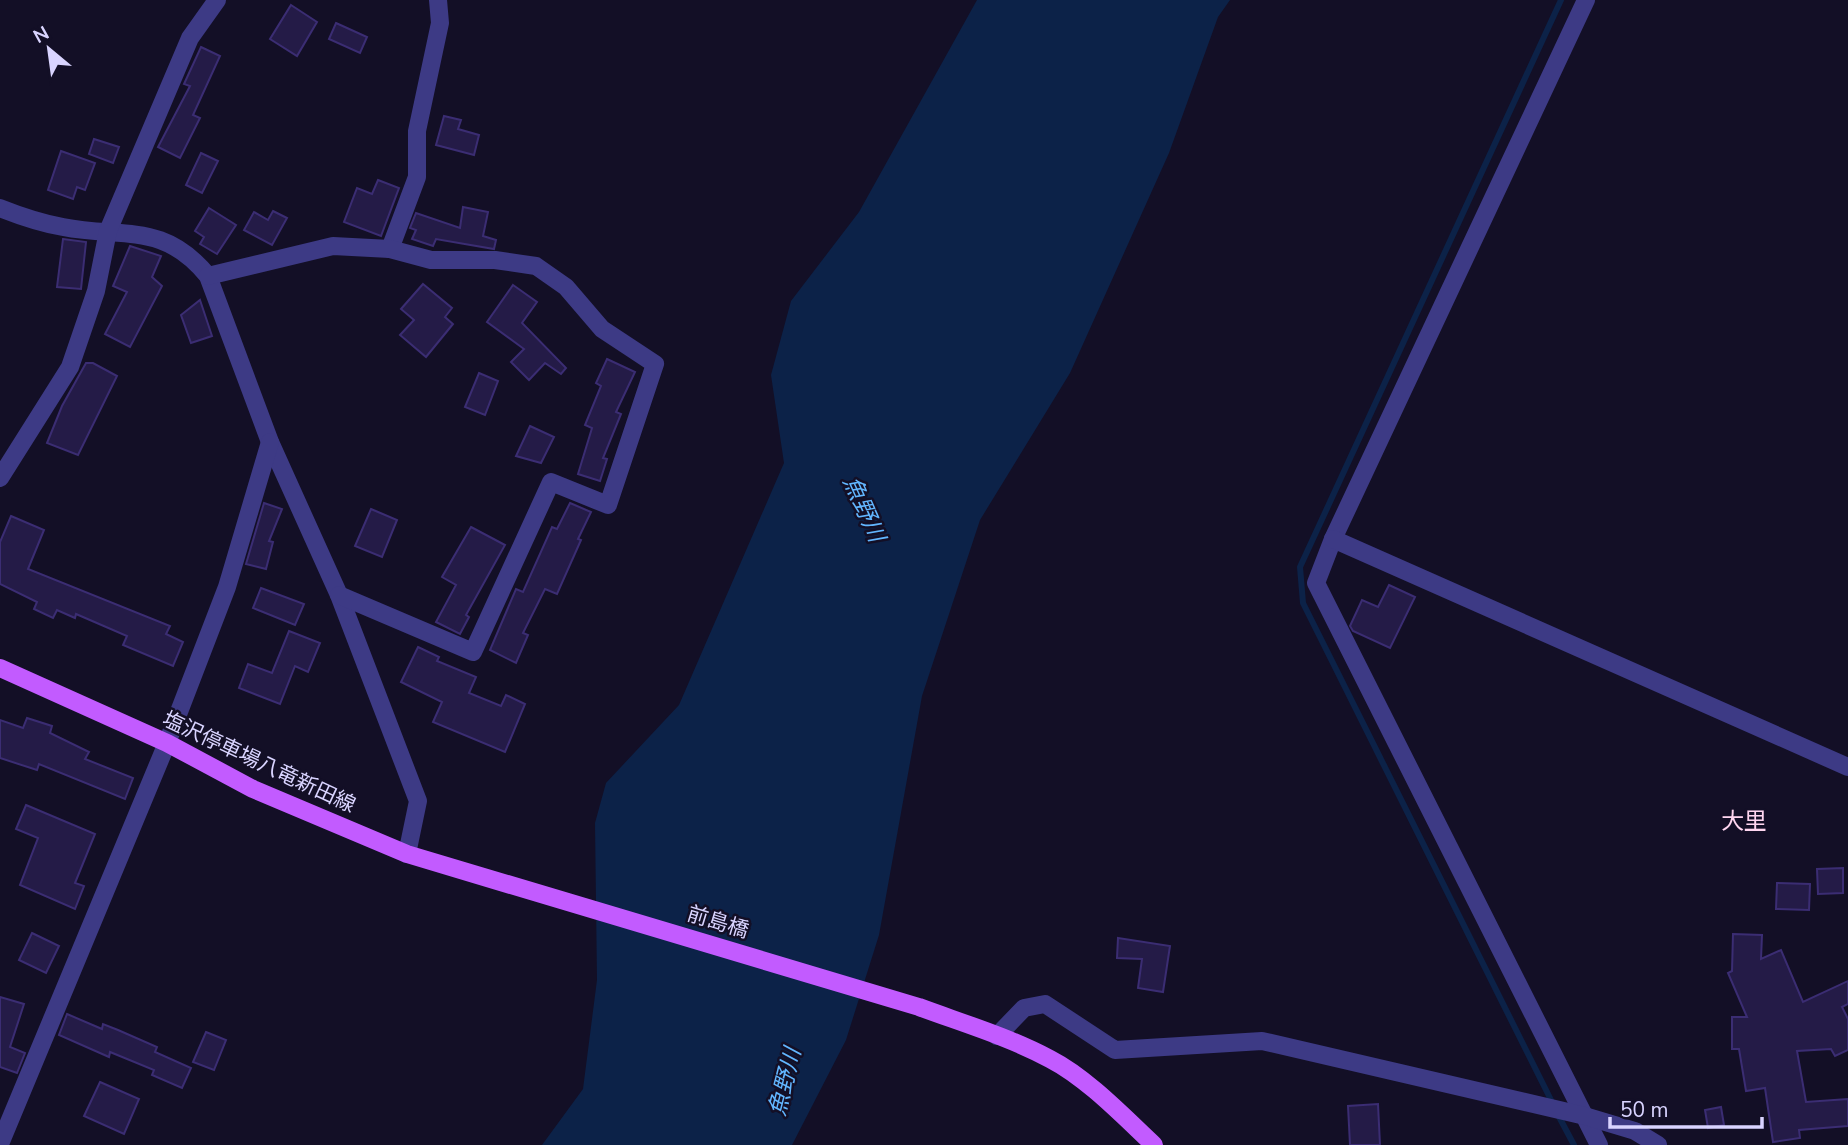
<svg xmlns="http://www.w3.org/2000/svg" width="1848" height="1145" font-family="'Nunito Sans','Noto Sans JP',sans-serif">
	<style>
		.water { fill: #0c2248 }
		.lines { fill: none; stroke-linecap: round; stroke-linejoin: round }
		.stream { stroke: #0c2248; stroke-width: 6 }
		.building { fill: #241b47; stroke: #3b2d73; stroke-width: 2 }
		.minor { stroke: #3d3a85; stroke-width: 18 }
		.major { stroke: #c25bff; stroke-width: 18 }
		.labels { text-anchor: middle; dominant-baseline: central; stroke-width: 5; stroke-linejoin: round; paint-order: stroke }
		.street-label { font-size: 21px; fill: #d9d4ff; stroke: #130f26 }
		.water-label { font-size: 23px; font-style: italic; fill: #62b6ff; stroke: #130f26 }
		.neighbourhood-label { font-size: 23px; fill: #ffd6f0; stroke: #130f26 }
	</style>
	<rect width="100%" height="100%" fill="#130f26"/>
	<polygon class="water" points="977,0 1230,0 1218,17 1169,153 1070,373 980,520 922,696 879,935 846,1040 792,1145 542,1145 583,1089 597,980 595,823 606,783 679,705 784,463 771,375 791,301 859,212"/>
	<g class="lines">
		<g class="stream">
			<polyline points="1553,1104 1303,603 1300,567 1561,0"/>
			<polyline points="1557,1113 1574,1145"/>
		</g>
	</g>
	<g class="building">
		<polygon points="291,5 317,22 297,56 270,39"/>
		<polygon points="336,23 367,37 360,53 329,39"/>
		<polygon points="201,47 220,56 193,115 200,118 180,158 158,147 190,86 184,84"/>
		<polygon points="444,116 461,120 458,129 479,135 474,155 436,145"/>
		<polygon points="94,139 119,147 113,163 89,154"/>
		<polygon points="61,151 95,163 85,190 77,187 73,199 48,190"/>
		<polygon points="201,153 218,161 202,193 186,185"/>
		<polygon points="378,180 399,188 381,236 344,222 357,188 372,194"/>
		<polygon points="463,207 488,212 483,236 496,240 494,249 436,239 433,246 412,239 416,230 410,228 416,213 460,228"/>
		<polygon points="209,208 236,225 217,254 200,244 204,237 195,231"/>
		<polygon points="273,211 287,218 272,245 244,230 254,212 268,220"/>
		<polygon points="63,239 86,242 81,289 57,287"/>
		<polygon points="130,246 161,256 152,277 162,286 130,347 105,334 127,292 113,286"/>
		<polygon points="423,284 452,308 445,317 453,324 426,357 400,335 414,320 401,309"/>
		<polygon points="513,285 537,302 522,323 566,368 561,374 545,363 529,380 511,362 524,349 487,322"/>
		<polygon points="200,300 212,336 191,343 181,315"/>
		<polygon points="607,359 635,372 616,412 621,414 603,458 607,459 600,481 578,474 592,428 585,425 601,386 596,383"/>
		<polygon points="86,363 93,363 117,376 78,455 47,443 62,406"/>
		<polygon points="479,373 498,381 485,415 465,407"/>
		<polygon points="530,426 554,437 541,463 516,456"/>
		<polygon points="264,503 282,509 269,541 273,542 266,569 246,564"/>
		<polygon points="570,503 591,512 578,539 581,540 557,594 545,589 523,633 528,635 516,663 490,650 516,589 523,592 552,527 557,529"/>
		<polygon points="371,509 397,520 382,557 355,546"/>
		<polygon points="11,516 44,530 28,569 170,626 166,634 183,642 173,666 123,645 127,636 76,614 75,618 57,610 53,618 34,609 37,602 0,584 0,542"/>
		<polygon points="471,527 505,545 466,615 469,617 460,634 436,622 456,585 442,577"/>
		<polygon points="1389,585 1415,597 1390,648 1353,631 1350,626 1362,600 1378,607"/>
		<polygon points="261,588 304,604 295,625 253,608"/>
		<polygon points="289,631 320,643 308,672 295,666 280,704 239,688 248,664 272,673"/>
		<polygon points="418,647 439,657 437,661 476,677 469,693 501,706 506,695 525,704 505,752 433,722 442,702 401,682"/>
		<polygon points="27,718 52,726 50,733 89,752 85,759 133,778 125,799 39,764 37,770 0,758 0,720 23,728"/>
		<polygon points="26,805 95,834 75,883 84,886 75,909 20,885 38,838 16,829"/>
		<polygon points="1843,868 1843,893 1818,894 1817,869"/>
		<polygon points="1777,883 1810,884 1809,910 1776,909"/>
		<polygon points="32,933 59,946 46,973 19,960"/>
		<polygon points="1733,934 1762,935 1761,959 1781,950 1803,1002 1848,981 1848,1004 1842,1007 1848,1019 1848,1050 1835,1056 1831,1049 1797,1051 1806,1102 1848,1099 1848,1126 1799,1130 1800,1138 1773,1142 1765,1088 1746,1091 1739,1049 1732,1049 1732,1017 1747,1017 1728,973 1732,971"/>
		<polygon points="1118,938 1170,946 1163,992 1138,988 1142,959 1117,958"/>
		<polygon points="0,997 24,1004 10,1047 25,1053 17,1073 0,1067"/>
		<polygon points="67,1014 102,1029 103,1024 118,1030 157,1047 155,1052 191,1068 182,1088 152,1075 154,1070 110,1052 109,1057 59,1035"/>
		<polygon points="206,1032 226,1040 214,1070 193,1062"/>
		<polygon points="100,1082 139,1099 124,1134 84,1116"/>
		<polygon points="1378,1104 1380,1145 1350,1145 1348,1106"/>
		<polygon points="1721,1107 1724,1125 1708,1128 1705,1110"/>
	</g>
	<g class="lines">
		<g class="minor">
			<polyline points="1586,0 1333,539 1316,583 1599,1145"/>
			<path d="M0,208C20,216 41,223 63,227C123,239 163,221 208,276L270,442L339,595L418,801L407,854"/>
			<polyline points="390,249 417,177 417,131 440,23 438,0"/>
			<polyline points="208,276 333,246 390,249 431,260 495,260 536,266 566,287 602,329 655,364 608,505 551,482 473,652 339,595"/>
			<polyline points="0,478 70,367 96,291 108,231 190,38 217,0"/>
			<polyline points="1333,539 1848,767"/>
			<polyline points="997,1036 1024,1008 1045,1004 1115,1050 1262,1041 1585,1116 1635,1131 1658,1145"/>
			<polyline points="0,1144 167,743 227,587 270,442"/>
		</g>
		<path class="major" d="M0,668L167,743L253,789L407,854L919,1007C962,1023 1009,1037 1050,1059C1087,1078 1124,1117 1154,1145"/>
	</g>
	<g class="labels">
		<g class="street-label">
			<text transform="translate(259 762) rotate(25)">塩沢停車場八竜新田線</text>
			<text transform="translate(718 922) rotate(17)">前島橋</text>
		</g>
		<g class="water-label">
			<text transform="translate(864 509) rotate(66)">魚野川</text>
			<text transform="translate(785 1082) rotate(-76)">魚野川</text>
		</g>
		<g class="neighbourhood-label">
			<text x="1744" y="821">大里</text>
		</g>
	</g>
	<g transform="translate(49 49) rotate(331)" stroke="#130f26" stroke-width="5" paint-order="stroke">
	<path d="M0-5L12 26L0 18L-12 26Z" fill="#d9d4ff"/>
	<text y="-10" font-size="19" font-weight="bold" text-anchor="middle" fill="#d9d4ff">N</text>
	</g>
	<path d="M1610 1117v10h152v-10" fill="none" stroke="#d9d4ff" stroke-width="3.5"/>
	<text x="1620" y="1117" font-size="21" fill="#d9d4ff" stroke="#130f26" stroke-width="5" paint-order="stroke">50 m</text>
</svg>
